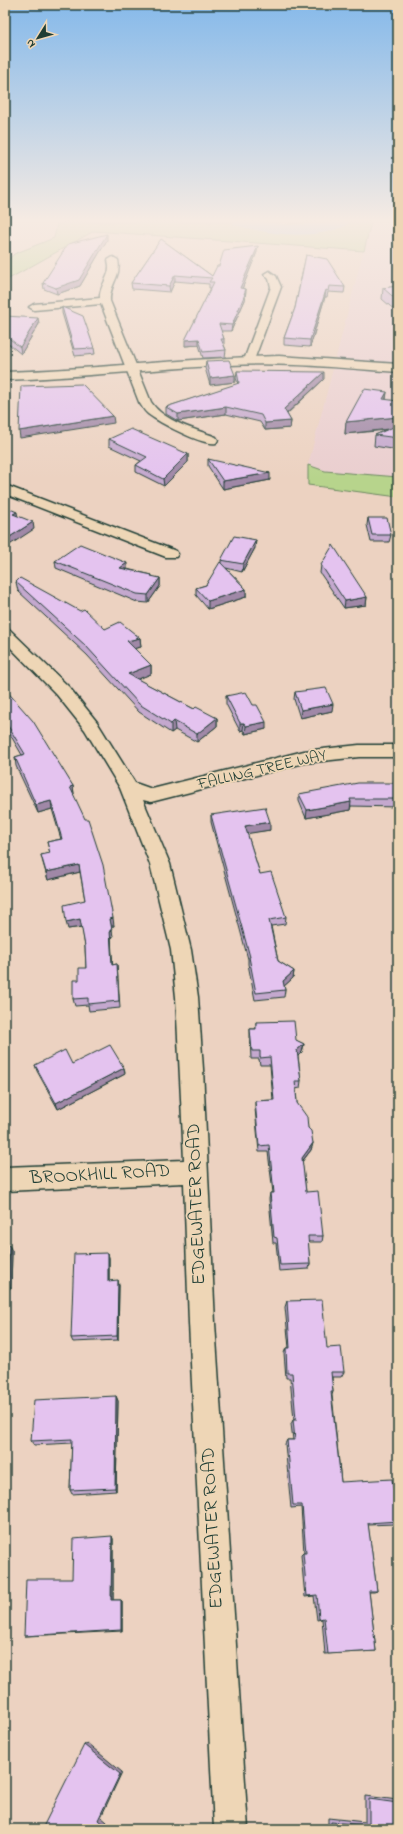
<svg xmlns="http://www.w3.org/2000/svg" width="403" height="1834" font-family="'Indie Flower',sans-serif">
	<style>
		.built { fill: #eacecf }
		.green { fill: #b7d48c; stroke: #6b8860 }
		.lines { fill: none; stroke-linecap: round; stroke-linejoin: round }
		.river { fill: #91c1ed; fill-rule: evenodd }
		.minor-casing { stroke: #1f3d34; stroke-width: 3 }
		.tertiary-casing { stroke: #1f3d34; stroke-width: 3 }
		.minor { fill: #eed6b6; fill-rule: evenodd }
		.tertiary { fill: #eed6b6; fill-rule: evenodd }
		.wall { fill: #c4a8ce; stroke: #1f3d34 }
		.shaded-wall { fill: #a088a7; stroke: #1f3d34 }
		.building { fill: #e4c3ef; stroke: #1f3d34 }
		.labels { text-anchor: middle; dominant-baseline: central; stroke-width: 3.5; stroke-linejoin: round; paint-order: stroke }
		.street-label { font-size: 16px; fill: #1f3d34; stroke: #eed6b6 }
		.near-street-label { font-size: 19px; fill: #1f3d34; stroke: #eed6b6 }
	</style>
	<rect width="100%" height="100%" fill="#ecd2c1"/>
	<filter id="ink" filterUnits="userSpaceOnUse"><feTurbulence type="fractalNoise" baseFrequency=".025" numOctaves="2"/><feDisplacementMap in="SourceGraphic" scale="8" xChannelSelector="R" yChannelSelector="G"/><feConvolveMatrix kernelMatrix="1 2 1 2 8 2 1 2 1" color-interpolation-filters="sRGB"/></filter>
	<g filter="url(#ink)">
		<polygon class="built" points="371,222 398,222 398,477 325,471 308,465"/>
		<g class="green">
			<polygon points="66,222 267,222 284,225 304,222 371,222 364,251 94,231 5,281 5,264 14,254 54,238 57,224"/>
			<polygon points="308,465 325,471 398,477 398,497 308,485"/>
		</g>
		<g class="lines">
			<path class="river" d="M232,222H262L291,225L325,222H349C345,228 337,229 330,231C297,239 266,233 234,225Z"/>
			<defs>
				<g id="minor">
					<path d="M113,257L118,260C122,276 109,285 110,301L151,402C164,422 195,429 216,437L218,440L216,443C203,446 160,423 148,414C144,411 142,406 139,402L101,304L34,310L29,307L34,304L100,298C99,284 113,276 108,260Z"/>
					<polygon points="269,271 276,276 281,287 254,360 249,363 244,360 271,287 269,279 264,274"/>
					<polygon points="5,485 176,551 178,554 176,557 166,557 5,494"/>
					<polygon points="5,628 10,630 69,687 97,722 135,783 152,789 304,751 359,745 398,745 398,757 359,757 304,763 151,802 143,800 170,864 191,950 198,997 203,1069 215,1323 248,1829 214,1829 189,1323 184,1183 5,1191 5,1167 184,1160 176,997 171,950 150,864 120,788 85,730 57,695 5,642"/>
				</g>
				<path id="tertiary" d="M279,356L398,364V372C342,368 285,362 229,365C154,369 80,377 5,380V372C97,369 187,358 279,356Z"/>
			</defs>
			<use href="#minor" class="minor-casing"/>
			<use href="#tertiary" class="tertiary-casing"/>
			<use href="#minor" class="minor"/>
			<use href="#tertiary" class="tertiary"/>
		</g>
		<g class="wall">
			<polygon points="161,239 212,276 219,266 257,252 242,289 246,289 245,300 231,331 221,331 224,339 224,345 226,350 225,357 203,358 199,345 185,346 211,288 209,288 209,284 175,281 170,292 132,289 131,283"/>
			<polygon points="107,240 80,286 57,294 44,289 43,283"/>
			<polygon points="306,255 345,287 344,293 328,292 327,297 325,297 310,347 284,345 284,338 295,308"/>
			<polygon points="398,286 398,313 382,299 383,288"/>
			<polygon points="62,307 94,348 95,354 75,356 62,313"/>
			<polygon points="5,316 39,324 21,354 5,341"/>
			<polygon points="206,361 235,375 235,382 210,385 205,368"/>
			<polygon points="237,371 324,379 287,414 291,421 290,428 265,430 260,422 226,414 178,421 166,414 166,407 238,384 236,378"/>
			<polygon points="387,392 386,400 398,401 398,450 374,446 375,435 387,430 345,434 346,422"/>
			<polygon points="109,439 188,454 188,462 164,486 136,472 136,465 141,461 109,446"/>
			<polygon points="208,459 270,480 223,489 208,466"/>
			<polygon points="368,518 391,535 389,542 371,542 367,525"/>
			<polygon points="255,548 242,572 226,568 246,589 246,597 208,609 196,595 196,588 206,585 221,563 221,560"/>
			<polygon points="55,561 127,569 152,575 152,577 160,578 160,586 148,603 137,602 56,568"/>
			<polygon points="321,565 367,597 366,605 344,608 320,573"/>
			<polygon points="16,582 105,629 140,638 141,647 134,648 151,665 151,674 137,679 194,709 217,718 217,726 197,742 175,730 171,733 139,712 87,655 18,591"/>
			<polygon points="5,689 73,786 74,794 73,794 114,926 111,926 113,937 111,938 112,965 117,964 120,1008 89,1011 88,1005 75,1006 73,999 79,980 86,968 85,947 82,927 68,929 85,900 80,872 48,880 43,863 41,855 50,853 47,842 61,839 52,809 38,813 16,766 15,757 22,755 7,729 5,730"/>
			<polygon points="295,692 332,711 300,718 294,699"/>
			<polygon points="226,696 253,705 266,729 245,734 243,730 240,731 226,704"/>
			<polygon points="395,780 398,780 398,807 351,806 350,810 306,818 299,801 299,794 395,783"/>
			<polygon points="211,815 270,830 247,833 260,874 286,917 285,924 271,926 278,961 294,971 293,978 284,986 285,990 284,997 255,1000 248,964 248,959 211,822"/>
			<polygon points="256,1022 304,1044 302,1052 298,1056 301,1081 300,1088 296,1089 297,1103 308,1128 313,1143 311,1150 302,1162 306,1192 323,1236 322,1242 308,1242 310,1264 309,1269 279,1271 276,1243 273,1243 269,1199 270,1193 273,1193 268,1152 259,1152 255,1108 255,1101 273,1100 270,1065 260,1065 259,1059 251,1059 250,1037 250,1029 256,1029"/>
			<polygon points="72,1064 124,1068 125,1074 58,1109 37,1071 35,1065"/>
			<polygon points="5,1246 12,1251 11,1288 5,1289"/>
			<polygon points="108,1253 109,1258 109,1281 119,1285 118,1340 73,1342 71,1338"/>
			<polygon points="287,1301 327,1348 344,1372 341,1377 332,1377 333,1392 332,1395 341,1482 398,1521 394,1524 368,1525 377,1591 374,1592 369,1592 376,1651 325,1654 322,1619 317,1620 314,1596 305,1597 301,1555 303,1553 304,1553 301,1507 291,1508 285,1444 287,1440 293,1440 291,1424 293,1420 294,1420 290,1378 286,1378 284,1353 286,1348 289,1348 285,1307"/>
			<polygon points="116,1396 118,1401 116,1491 72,1494 70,1490 72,1443 34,1445 31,1441"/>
			<polygon points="112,1536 113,1539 113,1600 121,1600 122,1601 122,1631 27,1636 24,1636 72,1579"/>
			<polygon points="365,1796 398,1800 398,1829 328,1829 328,1818 365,1822"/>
		</g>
		<g class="shaded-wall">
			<polygon points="107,234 107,240 80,286 57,294 56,288"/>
			<polygon points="258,246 257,252 240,294 240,288"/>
			<polygon points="175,275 175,281 170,292 169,286"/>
			<polygon points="246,289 245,300 231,331 232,325"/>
			<polygon points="326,290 325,297 310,347 310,340"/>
			<polygon points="38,318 39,324 21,354 20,347"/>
			<polygon points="199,339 199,345 185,346 185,340"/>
			<polygon points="324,372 324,379 284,416 284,409"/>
			<polygon points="235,375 235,382 210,385 210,378"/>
			<polygon points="387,392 385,403 383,399"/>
			<polygon points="7,393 8,399 5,401 5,394"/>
			<polygon points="226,407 226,414 178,421 178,414"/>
			<polygon points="113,416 114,423 20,438 19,431"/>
			<polygon points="398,417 398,428 345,434 346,422"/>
			<polygon points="291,421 290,428 265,430 265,423"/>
			<polygon points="188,454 188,462 164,486 163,479"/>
			<polygon points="270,473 270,480 223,489 223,481"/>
			<polygon points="17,512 18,519 13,514"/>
			<polygon points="33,522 34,529 5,548 5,540"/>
			<polygon points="256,540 255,548 242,572 243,564"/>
			<polygon points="127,563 127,570 120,568"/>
			<polygon points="160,578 160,586 148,603 148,595"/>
			<polygon points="246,589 246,597 208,609 208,601"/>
			<polygon points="367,597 366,605 344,608 345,601"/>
			<polygon points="140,638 141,647 128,650 127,641"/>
			<polygon points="151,665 151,674 128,683 128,674"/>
			<polygon points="333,704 332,711 300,718 301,710"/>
			<polygon points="217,718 217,726 197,742 197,734"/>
			<polygon points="5,721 7,729 5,730"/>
			<polygon points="174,721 175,730 171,733 171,724"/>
			<polygon points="266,722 266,729 245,734 246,726"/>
			<polygon points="240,723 244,723 243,730 240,731"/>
			<polygon points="73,786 74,794 71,795 70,787"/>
			<polygon points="51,801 52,809 38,813 36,805"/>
			<polygon points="351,802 350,810 306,818 307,810"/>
			<polygon points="270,822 270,830 245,834 245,826"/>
			<polygon points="79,865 80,872 48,880 46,872"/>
			<polygon points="113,918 114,926 111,926 110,919"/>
			<polygon points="80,919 82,927 68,929 66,922"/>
			<polygon points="110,930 112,930 113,937 111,938 113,972"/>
			<polygon points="294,971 293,978 282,988 283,981"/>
			<polygon points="304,1044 302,1052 296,1058 297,1050"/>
			<polygon points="124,1068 125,1074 58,1109 56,1103"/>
			<polygon points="313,1143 311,1150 300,1164 302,1158"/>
			<polygon points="9,1245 12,1251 11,1288 8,1283"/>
			<polygon points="108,1253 109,1258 109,1286 108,1281"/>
			<polygon points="118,1280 119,1285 118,1340 117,1336"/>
			<polygon points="116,1396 118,1401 116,1491 115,1488"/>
			<polygon points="112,1536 113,1539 113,1602 111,1600"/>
			<polygon points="121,1600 122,1601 122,1631 121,1630"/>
			<polygon points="87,1743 122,1772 101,1817 107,1822 104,1829 98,1820 84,1745"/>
		</g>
		<g class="building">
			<polygon points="107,234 79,280 56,288 43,283 68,244"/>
			<polygon points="161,239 212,276 217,266 219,266 224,250 258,246 240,288 246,289 244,294 245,294 232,325 219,324 224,339 221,339 226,350 203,352 199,339 185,340 214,282 209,282 212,278 175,275 169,286 131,283"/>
			<polygon points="306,255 327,259 345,287 329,286 328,291 326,290 310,340 284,338 295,308"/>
			<polygon points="398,286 398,301 383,288"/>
			<polygon points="62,307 83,316 94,348 74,349"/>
			<polygon points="5,316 38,318 20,347 5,335"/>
			<polygon points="229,360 235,375 210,378 206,361"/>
			<polygon points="237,371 324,372 284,409 291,421 265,423 261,415 226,407 178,414 166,407 239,383"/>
			<polygon points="82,384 113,416 19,431 21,386"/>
			<polygon points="364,389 387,392 383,399 398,401 398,417 346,422"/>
			<polygon points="398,425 398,438 375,435"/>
			<polygon points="131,429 188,454 163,479 136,465 147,457 109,439"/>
			<polygon points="208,459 270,473 223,481"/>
			<polygon points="5,507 17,512 13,514 33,522 5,540"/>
			<polygon points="368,518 387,518 391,535 372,535"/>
			<polygon points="234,536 256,540 243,564 221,560"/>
			<polygon points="80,544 127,563 120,568 152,575 151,576 160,578 148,595 137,594 55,561"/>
			<polygon points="333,545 367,597 345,601 321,565"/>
			<polygon points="220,562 246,589 208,601 196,588 206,585"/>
			<polygon points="20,578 80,611 84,609 105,629 120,622 140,638 127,641 151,665 128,674 194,709 196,707 217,718 197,734 174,721 171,724 139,704 86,646 16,582"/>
			<polygon points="326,688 333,704 301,710 295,692"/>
			<polygon points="5,689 33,721 73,786 70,787 85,819 88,819 103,865 113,918 110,919 112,930 110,930 112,965 117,964 119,1001 88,1004 88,998 73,999 73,980 79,980 79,968 86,968 85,946 80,919 66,922 64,905 85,900 79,865 46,872 41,855 50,853 47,842 62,839 51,801 36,805 15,757 25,754 5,721"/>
			<polygon points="246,692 253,705 257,705 266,722 246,726 244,723 240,723 226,696"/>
			<polygon points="395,780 398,780 398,799 350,799 351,802 307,810 299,794 358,783 396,783"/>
			<polygon points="265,807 270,822 245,826 260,874 271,872 286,917 269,920 278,961 294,971 283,981 285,990 256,993 249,957 250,957 211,815"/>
			<polygon points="294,1021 296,1040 304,1044 297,1050 301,1081 295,1081 297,1103 307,1117 308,1128 311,1131 313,1143 302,1158 306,1192 318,1191 323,1236 308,1236 310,1264 280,1265 277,1238 274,1237 270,1193 274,1193 269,1145 259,1146 255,1101 274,1100 270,1057 260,1058 260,1051 252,1051 250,1029 256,1029 256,1022"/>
			<polygon points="110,1045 124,1068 56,1103 35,1065 65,1050 72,1064"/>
			<polygon points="9,1245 8,1283 5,1283 5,1246"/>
			<polygon points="108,1253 108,1281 118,1280 117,1336 71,1338 74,1254"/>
			<polygon points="322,1300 327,1348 341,1347 344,1372 331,1372 333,1392 331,1392 341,1482 392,1479 398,1521 368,1523 377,1591 369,1591 376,1651 328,1654 324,1618 319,1619 317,1595 307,1596 303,1553 306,1553 302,1505 293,1505 287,1440 295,1440 293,1420 296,1420 292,1373 287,1373 286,1348 290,1348 287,1301"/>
			<polygon points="116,1396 115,1488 70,1490 72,1439 31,1441 34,1400"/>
			<polygon points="112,1536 111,1600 121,1600 121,1630 24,1636 26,1579 72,1579 73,1539"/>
			<polygon points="84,1745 120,1774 98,1820 105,1826 104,1829 42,1829"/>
			<polygon points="369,1799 398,1803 398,1829 331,1829 331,1822 369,1826"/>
		</g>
	</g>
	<linearGradient id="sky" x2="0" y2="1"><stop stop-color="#85b9ea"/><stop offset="0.46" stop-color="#f6ebe3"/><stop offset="1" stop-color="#f6ebe3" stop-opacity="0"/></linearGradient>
	<rect width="403" height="479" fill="url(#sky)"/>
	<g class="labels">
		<g class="street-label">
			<text transform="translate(262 770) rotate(-13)">FALLING TREE WAY</text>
		</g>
		<g class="near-street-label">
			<text transform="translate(100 1175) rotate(-3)">BROOKHILL ROAD</text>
			<text transform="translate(197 1204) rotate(-92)">EDGEWATER ROAD</text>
			<text transform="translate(213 1528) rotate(-93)">EDGEWATER ROAD</text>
		</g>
	</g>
	<rect width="403" height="1834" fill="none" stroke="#eed6b6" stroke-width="20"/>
	<rect x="10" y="10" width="383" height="1814" fill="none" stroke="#1f3d34" stroke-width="1.5" filter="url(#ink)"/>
	<g transform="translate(38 38) rotate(233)" stroke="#eed6b6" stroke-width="3" paint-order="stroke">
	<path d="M0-3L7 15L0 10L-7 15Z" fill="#1f3d34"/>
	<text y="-6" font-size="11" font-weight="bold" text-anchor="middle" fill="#1f3d34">N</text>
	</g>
</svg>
